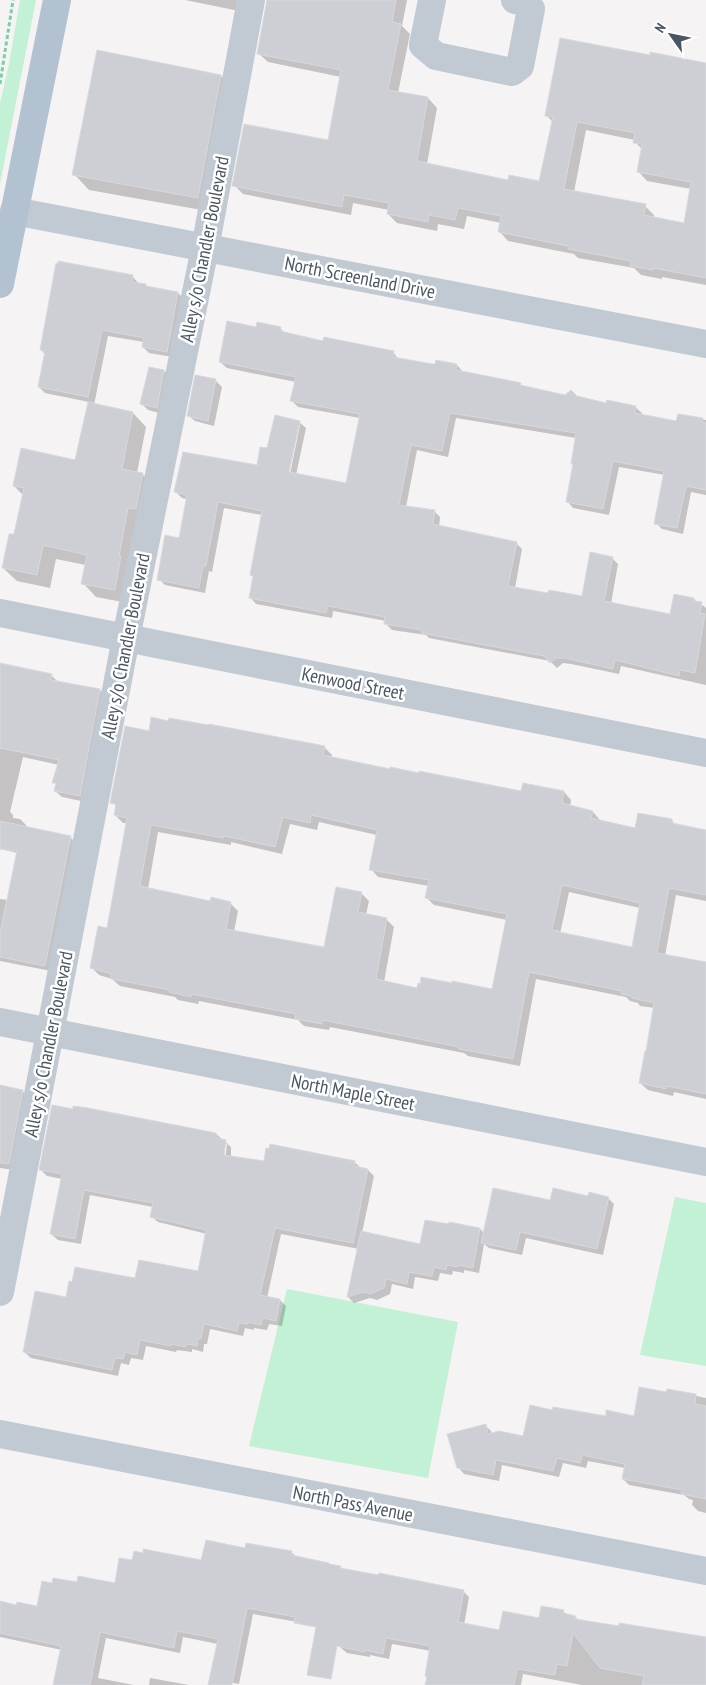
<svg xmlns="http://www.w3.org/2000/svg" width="706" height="1685" font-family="'PT Sans Narrow',sans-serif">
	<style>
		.green { fill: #c3f1d5 }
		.shadow { fill: #0003; fill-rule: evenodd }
		.building { fill: #cdcfd5; stroke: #d7d9de; fill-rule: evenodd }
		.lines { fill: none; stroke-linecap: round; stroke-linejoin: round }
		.path { stroke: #7ad0a6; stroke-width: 3; stroke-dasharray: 4 2.5; stroke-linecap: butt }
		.minor { stroke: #c1cad2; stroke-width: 28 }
		.major { stroke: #b3c2d1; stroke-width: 28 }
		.labels { text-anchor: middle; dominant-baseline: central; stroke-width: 5; stroke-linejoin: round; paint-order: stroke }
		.street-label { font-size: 19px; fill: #4a5661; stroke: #fff }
	</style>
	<rect width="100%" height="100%" fill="#f5f3f3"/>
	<g class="green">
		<polygon points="20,0 36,0 0,184 0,103 9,64"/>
		<polygon points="675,1197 706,1203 706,1366 640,1355"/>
		<polygon points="287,1289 458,1322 428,1478 249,1446"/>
	</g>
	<g class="shadow">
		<polygon points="185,0 248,0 244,12"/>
		<path d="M267,0H407L402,26L410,34L398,93L428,98L437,108L427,164L509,181L540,183L553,122L546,115L651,57L706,64V285L662,277V279L641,275L634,268L578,258L574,254L508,241L499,231L501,223L467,216L464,229L438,224L437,231L397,223L388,214L389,210L353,203L351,215L243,194L234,185L329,142L341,77L268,62L258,53ZM586,130L635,140V142L642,149L638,171L647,181L691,189L684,224L654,218V215L645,206L574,192Z"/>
		<polygon points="221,76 236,91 213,212 89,190 74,174"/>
		<polygon points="59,263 133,277 139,284 147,287 178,293 184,299 173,357 149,353 143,347 144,342 108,336 94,405 133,413 146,427 137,473 142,474 156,487 128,603 96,597 83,583 86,565 56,559 50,588 17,581 3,568 15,536 23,495 14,486 76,461 89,402 45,393 39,387 45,354 41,350"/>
		<path d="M257,328H280L286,334L324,342L393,352L399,360L432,366L457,365L463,372L520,384L523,387L607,405L635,407L642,413L641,416L677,423L679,415L706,420V495L691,492L683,534L662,529L656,523L665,475L619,467L609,515L573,508L567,501L574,466L572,463L576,438L456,418L448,457L417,450L406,507L434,511L440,517L439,527L516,543L522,549L515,588L549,595L583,597L612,558L618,564L611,604L671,615L694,599L698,603L701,604L706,608V685L621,666L619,674L571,664L563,663L557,668L550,661L429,638L426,635L392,630L385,623L386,621L333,611L332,618L256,604L250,597L254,578L251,575L262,515L224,508L212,572L209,571L205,593L165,585L159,579L180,540L187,499L182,498L176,492L258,467L268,450L299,422L306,428L296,475L347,485L360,418L298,407L292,401L296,382L227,368L220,362ZM298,425H300L289,479L287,478Z"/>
		<polygon points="164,371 170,377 163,414 148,410 142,404"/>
		<polygon points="216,381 222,387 214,426 195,421 188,415"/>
		<polygon points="0,664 51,675 58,682 100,690 106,696 86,802 62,797 55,791 57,785 54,782 59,765 23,757 10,812 13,815 13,818 20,819 26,825 26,827 70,837 76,843 51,971 0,961 0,899 8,900 18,853 0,849"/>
		<path d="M325,748L332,755L331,758L391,771L522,793L564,792L571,800L570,807L593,812L600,820V821L636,830L672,821L676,825L706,831V901L676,895L665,956L706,964V1099L674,1092L673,1096L648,1090L640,1083L655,1008L640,1006L638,1003L630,1001L626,997L536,979L520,1066L468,1056L464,1053L330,1027L329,1030L304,1026L298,1020L199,1001L198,1004L178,1000L175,997L120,986L112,979L99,975L91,967L108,929L127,823H123L115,815L117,807L112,802ZM319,822L377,835L371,869L378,877L429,886L427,898L434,905L507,920L493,990L418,989L384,982L394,927L386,919L366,915L369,901L361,893L325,949L234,932L238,911L230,903L211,902L148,889L158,832L231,845V842L282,854L290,824L317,830ZM569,892L640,908L632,949L560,934Z"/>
		<polygon points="0,1086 22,1091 29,1097 14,1170 0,1168"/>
		<path d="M216,1134L231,1147V1158L265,1163L354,1162L361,1168L368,1170L374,1176L362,1233L421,1246L480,1229L485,1234L551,1202L589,1197L608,1198L614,1204L603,1255L526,1238L522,1255L489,1248L484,1244L479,1273L464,1270V1273L453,1271L452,1275L440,1273L438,1281L415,1277L413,1289L392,1284L390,1294L377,1300L370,1298L354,1303L348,1297L359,1249L281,1234L267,1298L280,1300L286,1306L282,1326L269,1324L267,1330L254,1328V1330L245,1328L243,1336L210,1329L207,1344H204L203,1352L192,1349V1352L177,1350L176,1352L146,1346L143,1360L131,1358L129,1365L121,1363L118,1376L31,1358L24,1352L67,1298L73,1283L136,1279L199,1272L207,1234L158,1222L151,1216L153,1207L90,1195L81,1244L58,1240L51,1234L62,1179L47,1176L41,1170ZM224,1144H227L225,1162H223Z"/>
		<polygon points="668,1390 706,1398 706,1513 698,1511 692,1505 693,1500 689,1499 684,1495 629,1485 623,1479 625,1468 588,1461 586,1468 563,1463 559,1477 502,1465 499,1481 464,1474 458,1467 485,1425 491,1431 492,1434 524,1438 553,1411 607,1417 635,1417 667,1393"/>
		<polygon points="246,1549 291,1552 297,1557 329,1564 342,1569 463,1591 469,1597 464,1625 500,1632 563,1611 567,1615 575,1617 580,1621 706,1639 706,1685 582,1685 523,1674 521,1685 426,1685 431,1651 392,1644 389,1659 370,1655 370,1657 347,1653 314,1625 253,1614 239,1684 218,1680 218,1644 183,1637 180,1653 106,1638 98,1678 134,1685 54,1685 62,1650 0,1637 0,1603 17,1606 38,1608 53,1584 116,1585 133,1562 202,1562"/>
		<polygon points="150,1678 189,1685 149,1685"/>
	</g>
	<g class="building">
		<path d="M267,0H396L392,22L401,24L388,90L428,97L417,161L508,180L509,175L539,181L553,117L545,116L560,38L650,55V52L706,63V278L653,268V270L630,266L631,261L568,249V246L498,232L501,216L458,208L455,220L429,215L428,222L387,214L389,203L344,195L342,207L232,186L244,124L328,140L341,70L257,54ZM577,122L635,133L633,143L642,144L637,172L691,182L684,223L644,215L646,204L564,189Z"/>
		<polygon points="97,50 221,75 198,198 72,175"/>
		<polygon points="58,261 133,275 132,282 146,284 146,286 178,292 167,352 142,347 144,338 102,330 88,397 38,387 45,351 40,350 56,263 58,264"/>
		<polygon points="227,321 256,327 257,322 281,327 280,331 323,341 324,337 394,351 393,357 432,364 435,364 436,360 457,364 456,370 502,379 521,383 520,385 565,395 571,390 577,396 606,403 607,400 636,406 635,413 676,421 678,414 703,418 702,422 706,423 706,490 686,486 677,528 654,524 664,471 613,461 603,509 566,502 573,464 571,464 576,433 450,413 442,451 411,445 399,505 435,510 433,524 517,542 508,586 548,593 549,590 582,596 590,552 613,557 604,601 670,614 674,594 694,598 694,601 702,602 700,613 705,614 695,673 680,670 679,676 615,660 613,669 564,658 556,658 550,663 544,656 421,633 422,630 384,624 385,617 328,606 326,613 249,598 253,576 250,575 262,511 218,502 206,566 203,566 199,588 157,580 165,535 179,538 187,495 174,492 183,452 257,465 260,447 267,448 275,415 300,421 289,472 346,483 360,414 290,401 296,377 219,362"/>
		<polygon points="149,367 164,370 157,408 140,404"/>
		<polygon points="195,375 216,379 208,421 187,416"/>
		<polygon points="88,402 133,412 122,469 143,473 136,509 128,508 119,556 121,556 115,590 81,584 87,555 47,546 43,546 37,575 2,568 9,534 14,534 24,488 13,486 21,448 75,460"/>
		<polygon points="0,663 52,674 51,680 100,689 80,796 54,791 56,783 52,783 59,760 0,748"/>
		<path d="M151,717L168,721L169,718L208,725L209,724L325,746L323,755L390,769V767L419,773V771L521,791L523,783L564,791L562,803L593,811L591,818L635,828L638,813L672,819V823L706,830V895L669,888L657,953L706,962V1094L667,1086L666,1089L639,1083L645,1051H646L654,1003L632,998V996L621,994V991L529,972L513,1059L459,1049V1047L322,1020V1024L295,1019L296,1014L191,994V997L169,992L170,990L111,979L112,974L90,968L98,926L107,928L127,818L114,815L116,804L110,803L125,726L149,731ZM311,815L377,830L369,870L429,880L425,898L507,914L492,989L452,981V983L421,977L420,984L418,983L417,988L376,979L387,918L358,912L362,892L336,887L324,947L226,929L231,902L211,897L210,901L140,886L151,825L223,838L224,836L275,847L283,817L310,823ZM562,885L640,903L632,947L559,932V931L552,930Z"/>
		<polygon points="0,821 71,836 45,966 0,957 0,933 17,851 0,849"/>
		<polygon points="0,1085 23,1090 9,1164 0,1163"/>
		<polygon points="52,1105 73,1109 73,1106 88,1108 216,1133 216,1138 226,1140 224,1155 264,1161 266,1148 269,1149 270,1144 355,1161 354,1166 368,1169 353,1243 275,1228 260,1295 280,1299 276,1321 263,1318 261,1325 248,1322 248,1324 239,1323 237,1331 204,1324 201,1339 198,1338 197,1346 186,1344 186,1347 171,1344 171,1346 140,1340 137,1355 125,1352 123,1359 115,1358 112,1370 23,1352 35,1291 66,1297 69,1281 72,1282 75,1267 135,1278 139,1260 198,1271 206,1230 150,1217 153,1203 84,1190 75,1239 50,1234 62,1174 39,1170"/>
		<polygon points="493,1188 550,1200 553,1188 588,1196 589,1192 609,1197 597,1249 520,1232 516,1250 481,1243"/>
		<polygon points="425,1220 449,1224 449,1222 480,1228 473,1268 459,1265 458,1267 447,1265 446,1270 434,1267 432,1276 409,1272 407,1284 386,1279 384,1288 371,1294 363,1292 347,1297 361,1231 420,1244"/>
		<polygon points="639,1387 666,1392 667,1389 696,1394 695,1404 706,1406 706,1499 681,1494 682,1490 622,1479 625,1464 582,1455 580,1463 557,1458 553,1471 496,1460 493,1475 457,1468 447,1434 486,1424 488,1434 499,1431 523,1436 530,1405 552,1410 553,1407 606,1416 606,1410 634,1416"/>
		<polygon points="206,1540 245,1548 246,1543 292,1551 291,1555 329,1563 329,1564 341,1566 340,1568 378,1575 379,1573 464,1590 458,1622 499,1630 503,1611 539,1618 541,1606 564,1610 563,1613 576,1616 575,1619 619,1626 619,1623 706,1637 706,1685 642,1685 644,1676 600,1668 573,1633 567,1666 557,1664 555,1675 517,1669 514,1685 425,1685 427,1677 425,1676 430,1646 386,1638 383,1654 365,1650 364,1652 337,1646 331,1679 307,1675 316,1627 294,1623 295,1617 247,1608 232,1685 208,1685 218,1639 177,1631 174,1648 100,1632 90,1685 53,1685 61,1646 0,1633 0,1601 16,1605 17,1602 37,1606 42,1581 52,1583 53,1578 77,1582 78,1576 115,1583 119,1558 132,1560 134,1551 143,1553 143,1549 201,1560"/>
	</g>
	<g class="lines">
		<polyline class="path" points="0,84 13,0"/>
		<g class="minor">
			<polyline points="432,0 423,45 436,56 512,72 520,66 531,9 523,2 515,0"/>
			<polyline points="14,211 706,344"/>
			<polyline points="0,613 706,753"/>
			<polyline points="0,1022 706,1162"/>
			<polyline points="0,1292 126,638 205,248 251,0"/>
			<polyline points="0,1434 706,1571"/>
		</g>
		<polyline class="major" points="0,284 57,0"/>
	</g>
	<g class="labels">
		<g class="street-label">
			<text transform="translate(204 249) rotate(-79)">Alley s/o Chandler Boulevard</text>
			<text transform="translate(360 277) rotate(11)">North Screenland Drive</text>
			<text transform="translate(125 646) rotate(-79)">Alley s/o Chandler Boulevard</text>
			<text transform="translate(353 683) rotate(11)">Kenwood Street</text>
			<text transform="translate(48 1044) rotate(-79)">Alley s/o Chandler Boulevard</text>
			<text transform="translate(353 1092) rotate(11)">North Maple Street</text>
			<text transform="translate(353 1503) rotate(11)">North Pass Avenue</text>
		</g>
	</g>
	<g transform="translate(671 35) rotate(303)" stroke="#ffffff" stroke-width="4" paint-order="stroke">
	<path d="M0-4L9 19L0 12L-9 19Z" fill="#4a5661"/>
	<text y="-8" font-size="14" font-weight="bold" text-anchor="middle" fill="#4a5661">N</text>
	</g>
</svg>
